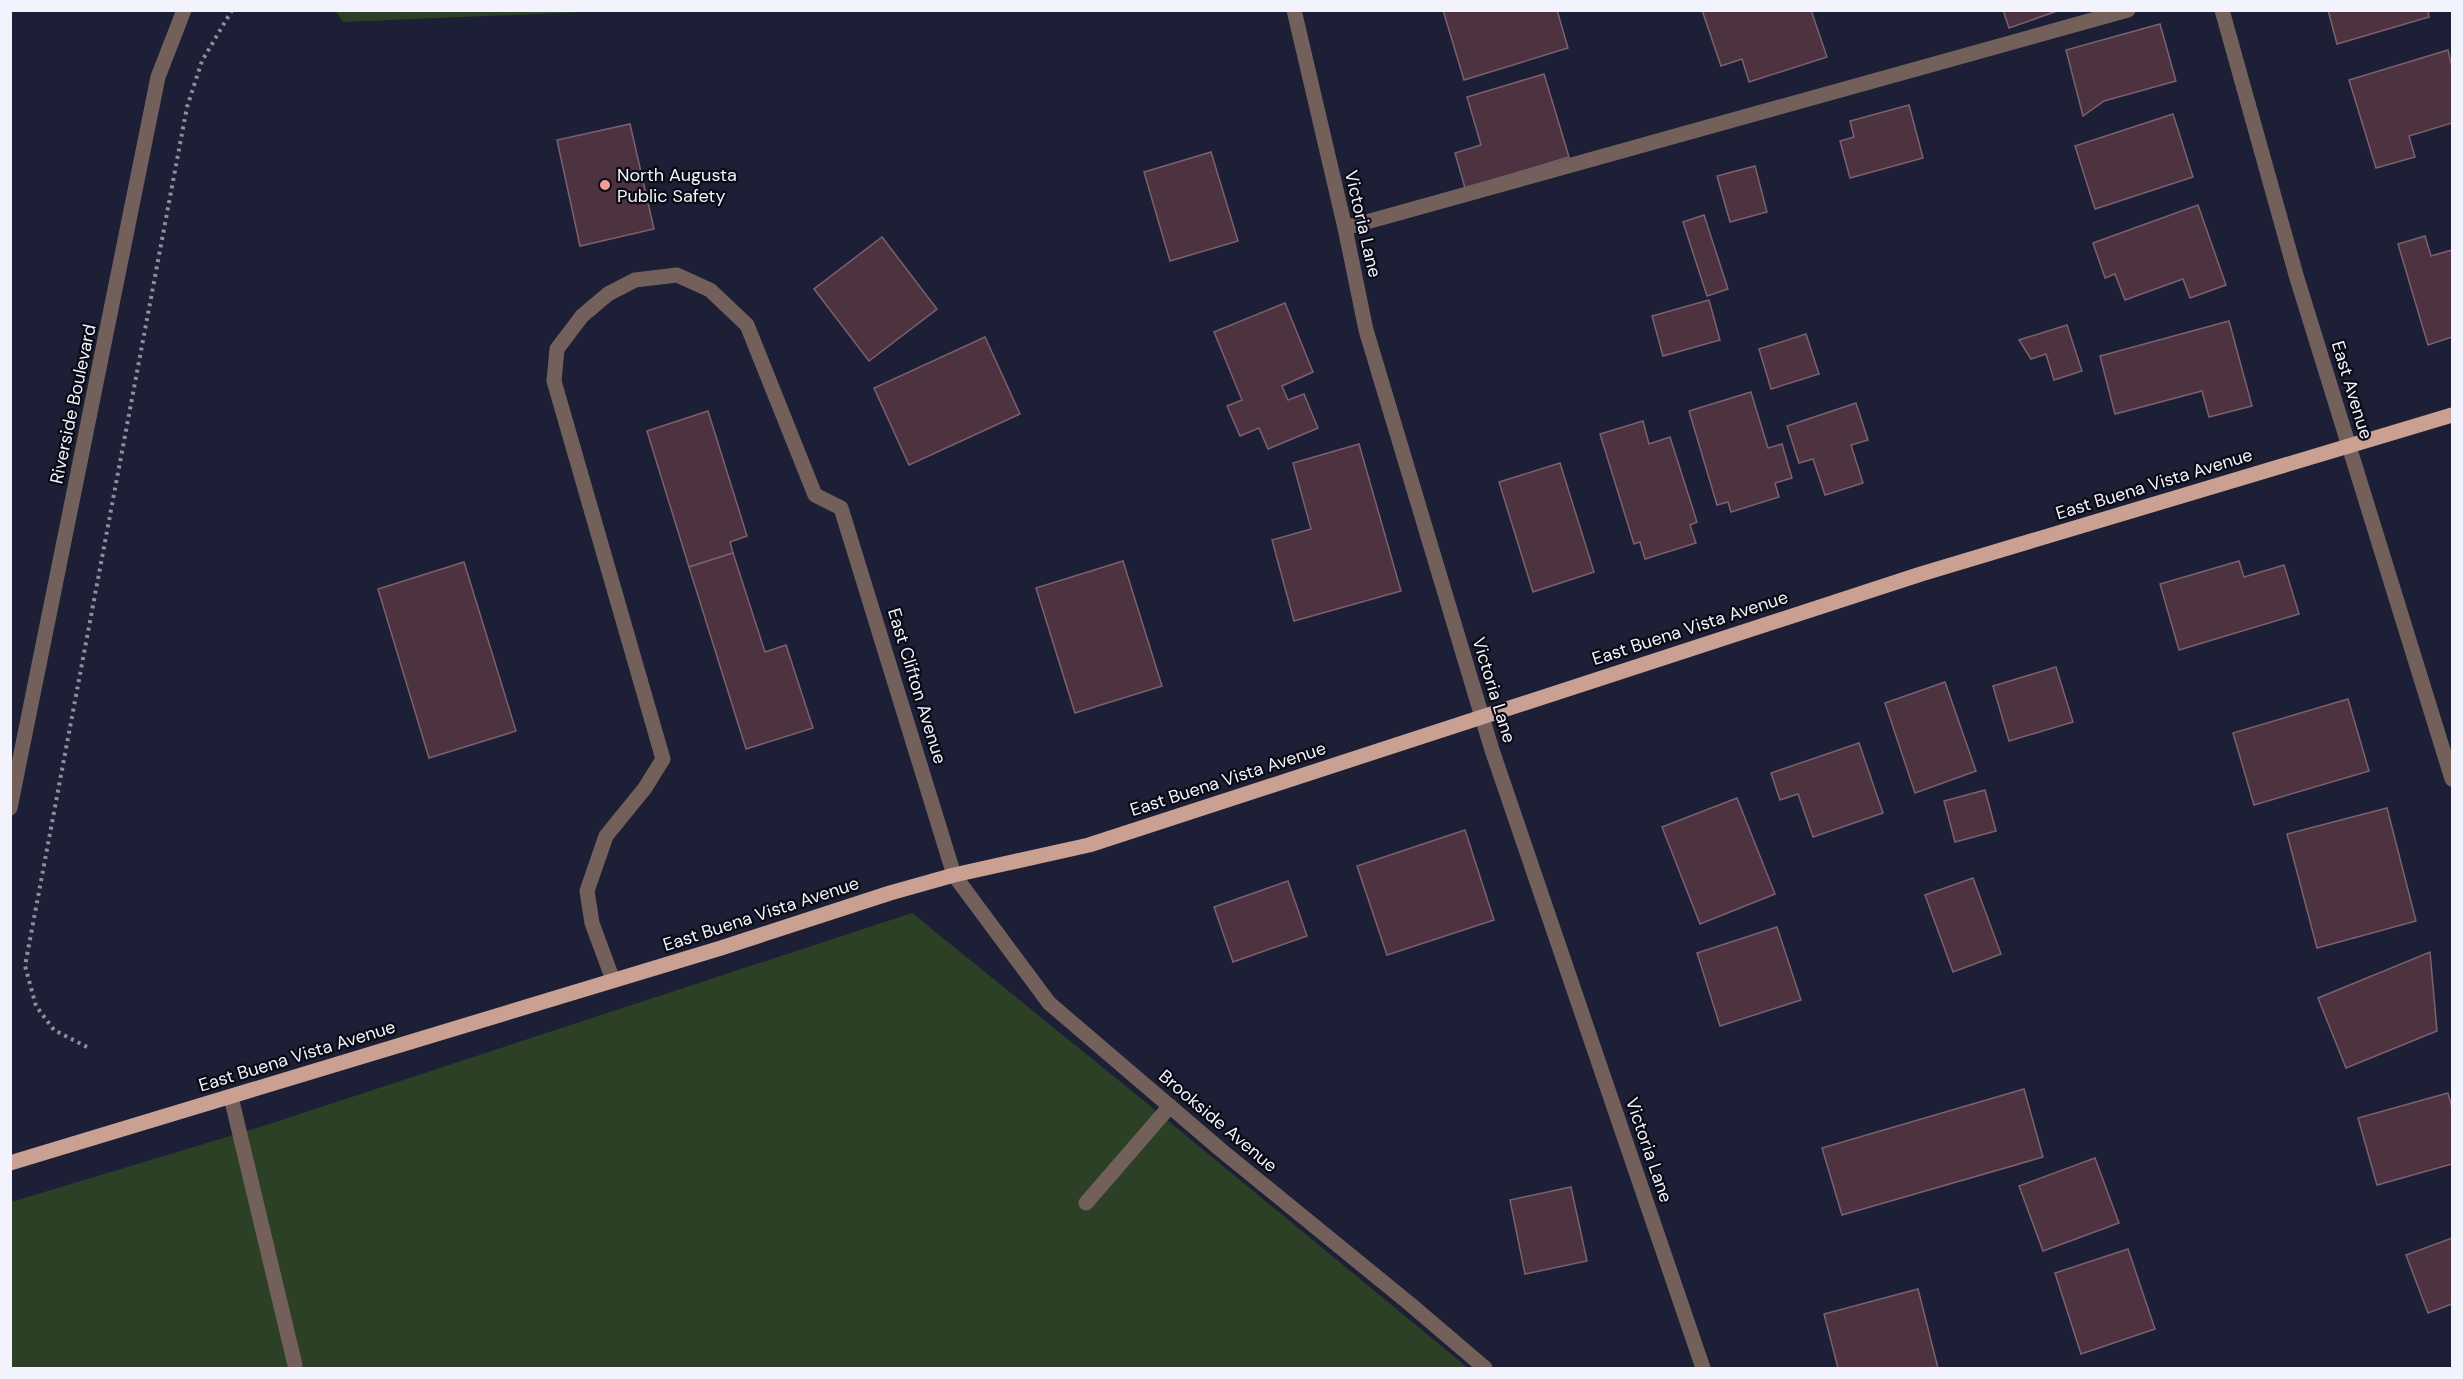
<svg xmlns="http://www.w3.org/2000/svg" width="2463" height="1379" font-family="'DM Sans',sans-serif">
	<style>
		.green { fill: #2b4025 }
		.building { fill: #4d3340; stroke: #7d606f; stroke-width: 1.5 }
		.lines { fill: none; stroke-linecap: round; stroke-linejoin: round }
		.path { stroke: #8d8f9f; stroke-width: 4; stroke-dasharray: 3 4.5; stroke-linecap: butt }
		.minor { stroke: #74605a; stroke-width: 15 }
		.major { stroke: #c9a092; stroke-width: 15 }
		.poi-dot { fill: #f59c93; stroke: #090a14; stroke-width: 2 }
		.labels { text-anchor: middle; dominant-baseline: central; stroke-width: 4.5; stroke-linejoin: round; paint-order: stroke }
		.poi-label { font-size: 18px; fill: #f2f3fd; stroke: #090a14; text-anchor: start }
		.street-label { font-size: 18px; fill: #f2f3fd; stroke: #090a14 }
	</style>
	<rect width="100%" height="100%" fill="#1c1f36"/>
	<g class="green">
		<polygon points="336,11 608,11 343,22"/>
		<polygon points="912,913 1138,1096 1468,1368 11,1368 11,1202 260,1127"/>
	</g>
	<g class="building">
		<polygon points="1443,10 1557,10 1568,48 1464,80"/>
		<polygon points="1702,10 1811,10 1827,57 1749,82 1742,59 1721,66"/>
		<polygon points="2003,10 2060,10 2009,28"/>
		<polygon points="2328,10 2428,10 2429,17 2337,44"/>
		<polygon points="2160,24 2176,81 2104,101 2083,116 2066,50"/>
		<polygon points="2448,50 2452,67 2452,123 2409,136 2415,157 2376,168 2349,80"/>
		<polygon points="1544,74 1569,157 1465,188 1455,153 1481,145 1467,97"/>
		<polygon points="1909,105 1923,158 1850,178 1840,141 1854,137 1850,121"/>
		<polygon points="2173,114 2193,177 2095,209 2075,146"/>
		<polygon points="630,124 654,229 580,246 557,140"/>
		<polygon points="1211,152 1238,241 1170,261 1144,172"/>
		<polygon points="1755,166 1767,212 1730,222 1717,176"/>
		<polygon points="2198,205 2226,285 2190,298 2183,279 2125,300 2115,274 2105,278 2093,243"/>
		<polygon points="1704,215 1728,289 1707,296 1683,222"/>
		<polygon points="2425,236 2431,256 2452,250 2452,337 2428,345 2398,244"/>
		<polygon points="882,237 937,309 869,361 814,289"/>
		<polygon points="1709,300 1720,340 1663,356 1652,316"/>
		<polygon points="1285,303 1313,372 1282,386 1288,400 1304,394 1318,428 1268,449 1259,428 1240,436 1227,406 1242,400 1214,332"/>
		<polygon points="2229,321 2252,406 2209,417 2202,391 2115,414 2100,356"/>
		<polygon points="2067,325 2082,371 2054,380 2046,354 2031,359 2019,340"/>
		<polygon points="1806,334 1819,374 1771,389 1759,349"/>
		<polygon points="985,337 1020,414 909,465 874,388"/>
		<polygon points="1751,392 1768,448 1782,444 1792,478 1775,483 1779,497 1731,512 1728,502 1717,505 1689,411"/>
		<polygon points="1856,403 1868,440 1851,445 1863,483 1825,495 1813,459 1799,463 1787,426"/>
		<polygon points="708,411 747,536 730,542 733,553 689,567 647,431"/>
		<polygon points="1643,421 1649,444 1670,437 1697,522 1690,525 1696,543 1645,559 1640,542 1634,544 1600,434"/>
		<polygon points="1359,444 1401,591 1294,621 1272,540 1311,529 1293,463"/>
		<polygon points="1560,463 1594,572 1533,592 1499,482"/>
		<polygon points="733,553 765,652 786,645 813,728 746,749 689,567"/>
		<polygon points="1123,561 1162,686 1075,713 1036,588"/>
		<polygon points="2239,561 2244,577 2284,565 2299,614 2179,650 2160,584"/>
		<polygon points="464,562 516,731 429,758 378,589"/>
		<polygon points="2056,667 2073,722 2009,741 1993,686"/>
		<polygon points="1945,682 1976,771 1915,793 1885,703"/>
		<polygon points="2348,699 2369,771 2254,805 2233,733"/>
		<polygon points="1859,743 1883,813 1813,837 1798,794 1780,800 1771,773"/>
		<polygon points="1985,790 1996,831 1955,842 1944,801"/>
		<polygon points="1737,798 1775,894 1700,924 1662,827"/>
		<polygon points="2387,808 2416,921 2317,948 2287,834"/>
		<polygon points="1465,830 1494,920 1387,955 1357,866"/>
		<polygon points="1973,878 2001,954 1953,972 1925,895"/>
		<polygon points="1288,881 1307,936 1233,962 1214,907"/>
		<polygon points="1777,927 1801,1000 1720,1026 1697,953"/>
		<polygon points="2430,952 2437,1031 2346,1068 2318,998"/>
		<polygon points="2024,1089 2043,1157 1842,1215 1822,1148"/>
		<polygon points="2448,1093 2452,1108 2452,1164 2377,1185 2358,1118"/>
		<polygon points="2095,1158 2119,1223 2043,1251 2019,1186"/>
		<polygon points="1571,1187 1587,1261 1525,1274 1510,1200"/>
		<polygon points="2452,1238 2452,1304 2428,1313 2406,1255"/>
		<polygon points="2128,1249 2155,1329 2081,1354 2055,1273"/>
		<polygon points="1918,1289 1938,1368 1838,1368 1824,1314"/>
	</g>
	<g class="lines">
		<polyline class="path" points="87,1047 54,1030 36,1006 25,966 187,107 202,61 232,10"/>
		<g class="minor">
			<polyline points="1294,10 1345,228 1366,330 1492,750 1703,1368"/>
			<polyline points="2222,10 2296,275 2452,779"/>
			<polyline points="1345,228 2128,10"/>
			<polyline points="10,808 158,77 184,10"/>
			<polyline points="613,980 592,923 587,891 606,836 645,788 663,759 554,381 557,349 582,316 608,294 635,280 677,275 710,290 747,325 815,495 841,508 954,875 1049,1003 1221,1150 1410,1304 1485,1368"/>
			<polyline points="231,1097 295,1365"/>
			<polyline points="1086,1203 1170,1106"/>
		</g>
		<polyline class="major" points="10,1163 721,948 890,893 954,875 1089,845 1921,574 2452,415"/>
	</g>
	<circle class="poi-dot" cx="605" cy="185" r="6"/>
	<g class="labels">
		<g class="poi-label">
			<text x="617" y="175">North Augusta<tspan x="617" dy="21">Public Safety</tspan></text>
		</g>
		<g class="street-label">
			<text transform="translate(1363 224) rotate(77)">Victoria Lane</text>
			<text transform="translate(2352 390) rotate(73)">East Avenue</text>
			<text transform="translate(73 404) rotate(-78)">Riverside Boulevard</text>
			<text transform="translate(2154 484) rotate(-17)">East Buena Vista Avenue</text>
			<text transform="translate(1690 628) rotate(-18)">East Buena Vista Avenue</text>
			<text transform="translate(917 686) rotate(73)">East Clifton Avenue</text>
			<text transform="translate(1494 690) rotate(73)">Victoria Lane</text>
			<text transform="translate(1228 779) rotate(-18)">East Buena Vista Avenue</text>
			<text transform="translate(761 914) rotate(-18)">East Buena Vista Avenue</text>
			<text transform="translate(297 1056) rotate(-17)">East Buena Vista Avenue</text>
			<text transform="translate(1218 1121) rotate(40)">Brookside Avenue</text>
			<text transform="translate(1649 1150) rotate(71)">Victoria Lane</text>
		</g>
	</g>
	<rect width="2463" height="1379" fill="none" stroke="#f2f3fd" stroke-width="24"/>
</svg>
